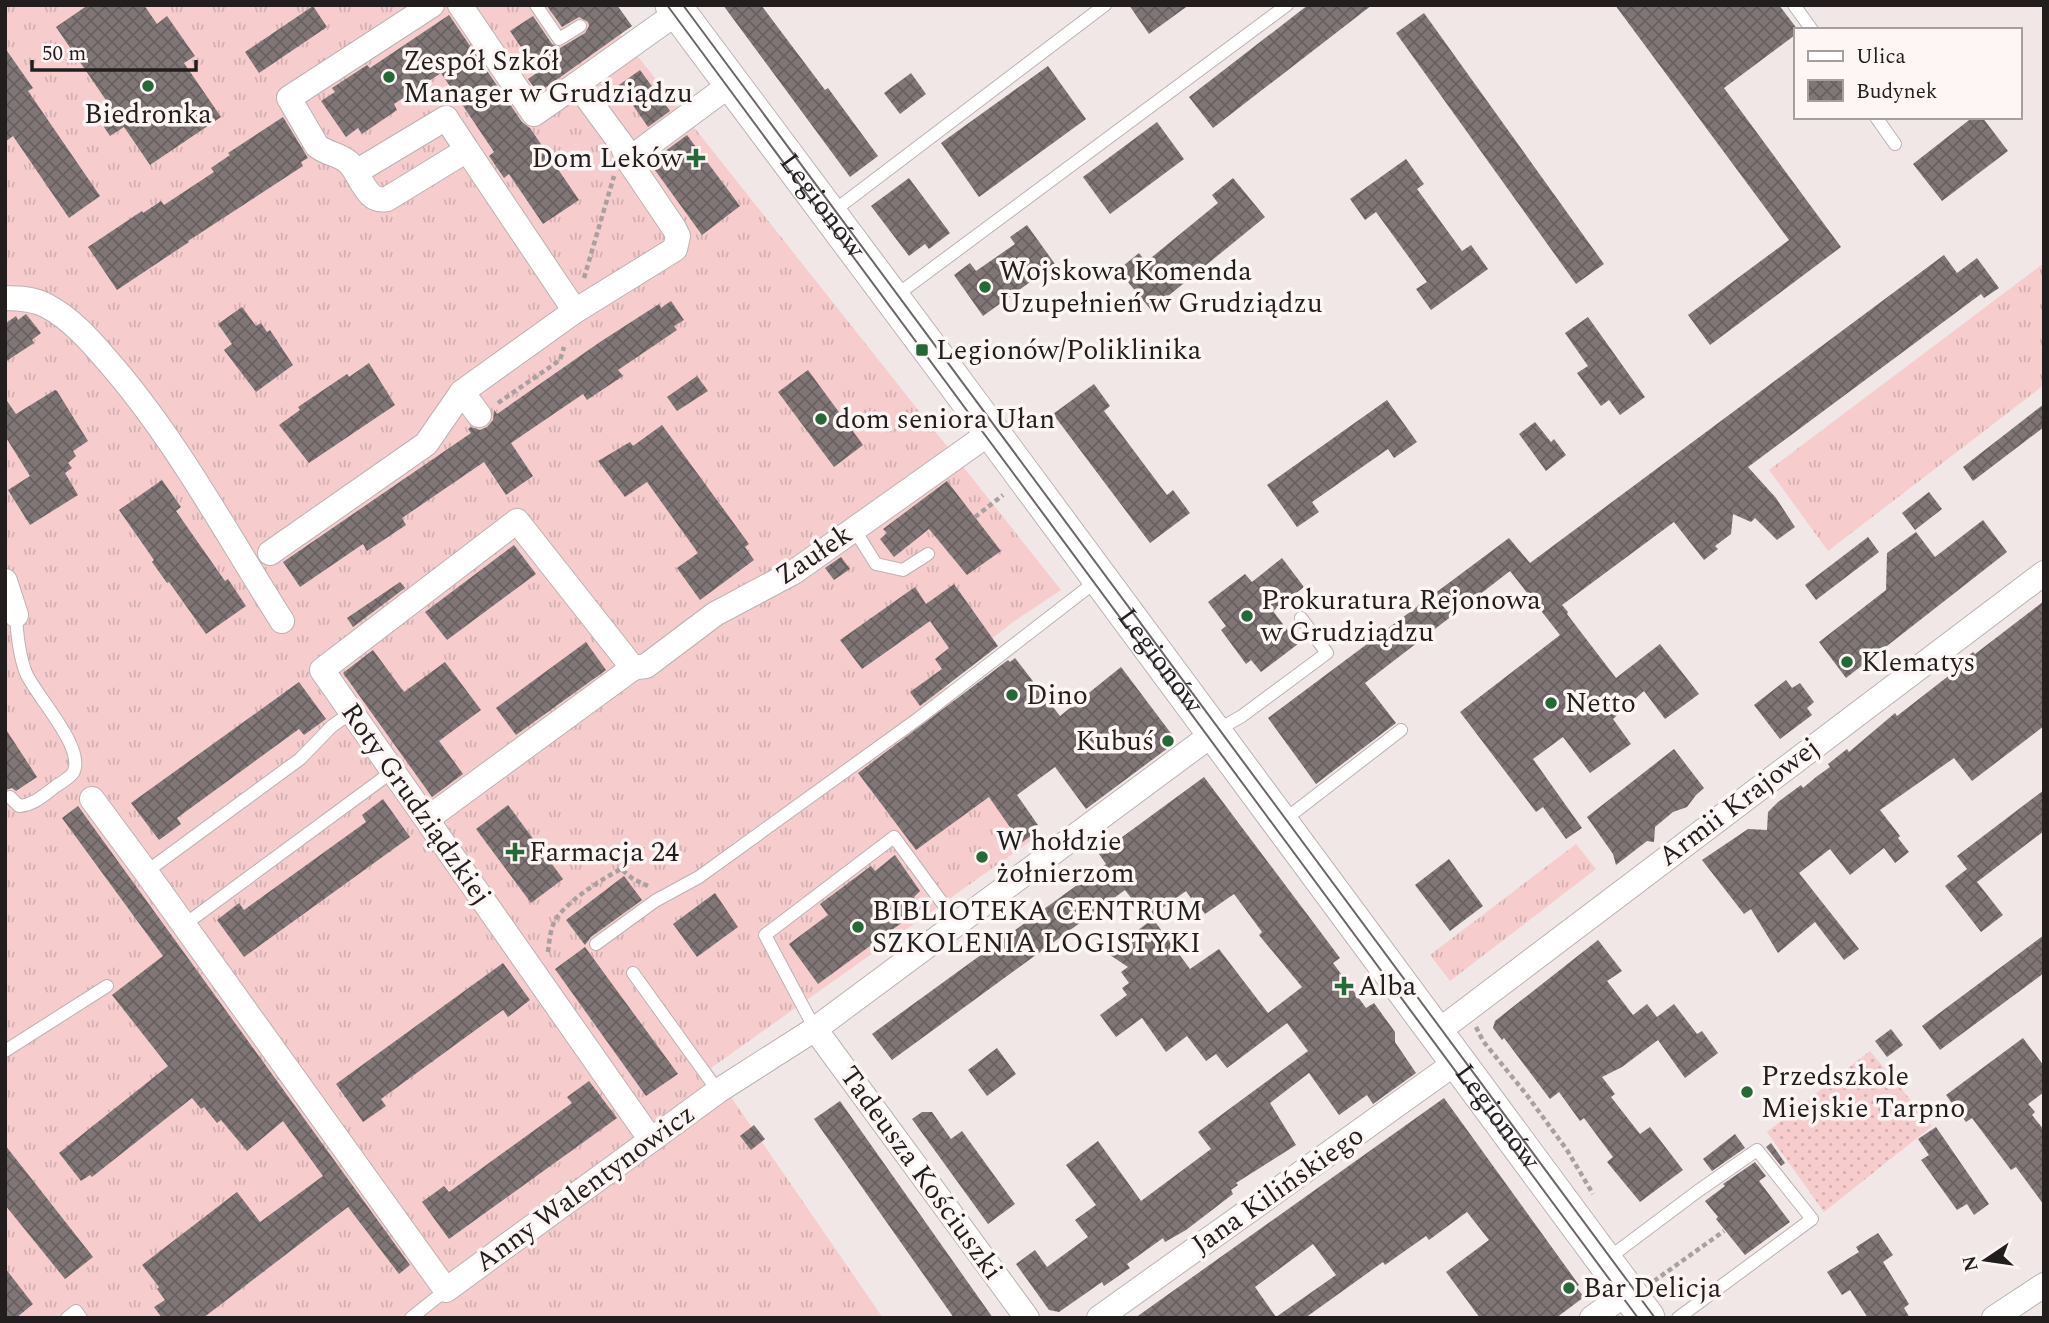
<svg xmlns="http://www.w3.org/2000/svg" width="2049" height="1323" font-family="Spectral,serif">
	<style>
		.grass { fill: url(#grass-tufts) }
		.garden { fill: url(#garden-dots) }
		.building { fill: url(#building-cross-hatch); fill-rule: evenodd }
		.lines { fill: none; stroke-linecap: round; stroke-linejoin: round }
		.lane-casing { stroke: #bcb2b2; stroke-width: 14 }
		.street-casing { stroke: #bcb2b2; stroke-width: 26 }
		.secondary-casing { stroke: #bcb2b2; stroke-width: 37 }
		.path { stroke: #a9a0a0; stroke-width: 4.5; stroke-dasharray: 5 3.5; stroke-linecap: butt }
		.lane { stroke: #fff; stroke-width: 12 }
		.street { stroke: #fff; stroke-width: 24 }
		.secondary { stroke: #fff; stroke-width: 35 }
		.tram { stroke: #6d6666; stroke-width: 2 }
		.poi-dot { fill: #236a37; stroke: #fef5f5; stroke-width: 2.5 }
		.labels { text-anchor: middle; dominant-baseline: central; stroke-width: 7; stroke-linejoin: round; paint-order: stroke }
		.poi-label { font-size: 28px; fill: #221e1e; stroke: #fef5f5; text-anchor: start }
		.street-label { font-size: 28px; fill: #221e1e; stroke: #fef5f5 }
	</style>
	<defs>
		<pattern id="grass-tufts" width="24" height="20" patternUnits="userSpaceOnUse" patternTransform="scale(1.75)"><rect width="24" height="20" fill="#f6cccd"/><path d="M3 7l-1-3M5 7V3M7 7l1-3M15 17l-1-3M17 17v-4M19 17l1-3" fill="none" stroke="#d3afb0"/></pattern>
		<pattern id="garden-dots" width="8" height="8" patternUnits="userSpaceOnUse" patternTransform="scale(1.75)"><rect width="8" height="8" fill="#f6cccd"/><path d="M2 2h.1M6 6h.1" fill="none" stroke="#d3afb0" stroke-width="1.8" stroke-linecap="round"/></pattern>
		<pattern id="building-cross-hatch" width="8" height="8" patternUnits="userSpaceOnUse" patternTransform="scale(1.75)"><rect width="8" height="8" fill="#807676"/><path d="M0 0l8 8M0 8l8-8" fill="none" stroke="#686060"/></pattern>
	</defs>
	<rect width="100%" height="100%" fill="#f2e7e7"/>
	<g class="grass">
		<polygon points="5,5 597,5 1061,590 1013,622 941,679 1039,835 711,1068 883,1318 5,1318"/>
		<polygon points="2044,263 2044,385 1828,551 1769,470"/>
		<polygon points="1576,844 1596,869 1450,981 1430,955"/>
	</g>
	<polygon class="garden" points="1870,1051 1932,1126 1824,1212 1767,1132"/>
	<g class="building">
		<polygon points="88,5 144,5 157,24 167,16 195,56 184,63 221,117 150,165 124,127 110,136 98,118 112,109 56,27"/>
		<polygon points="617,5 632,26 538,93 528,79 538,72 510,31 533,16 552,44 560,48 585,33 589,26 588,22 579,17 562,27 547,6"/>
		<polygon points="723,5 761,5 825,90 828,88 878,156 850,177"/>
		<polygon points="1129,5 1189,5 1149,34"/>
		<polygon points="1308,5 1372,5 1213,128 1189,97"/>
		<polygon points="1615,5 1779,5 1798,30 1795,30 1795,35 1724,88 1841,247 1710,345 1688,315 1789,240"/>
		<polygon points="313,6 327,27 259,73 245,52"/>
		<polygon points="1424,13 1604,264 1576,284 1396,33"/>
		<polygon points="449,15 522,122 530,128 579,200 543,224 509,174 504,178 489,156 494,152 441,73 394,104 397,110 362,134 358,128 346,137 321,101 335,92 332,88 367,65 370,68"/>
		<polygon points="5,48 33,88 28,91 100,196 69,218 13,136 5,142"/>
		<polygon points="1048,66 1086,119 979,197 941,143"/>
		<polygon points="640,70 670,111 648,127 619,85"/>
		<polygon points="911,73 926,94 900,114 884,93"/>
		<polygon points="283,117 308,158 301,162 303,166 188,241 189,242 117,290 88,247 142,211 143,213 161,201 164,205 214,172 211,168 230,155 228,153"/>
		<polygon points="1973,117 1982,117 2008,151 1942,201 1913,164"/>
		<polygon points="1157,122 1184,159 1110,214 1083,177"/>
		<polygon points="687,135 740,206 702,235 652,166 666,156 664,152"/>
		<polygon points="1406,159 1424,184 1417,189 1462,251 1471,245 1488,269 1431,310 1416,289 1427,282 1376,212 1365,220 1350,199"/>
		<polygon points="909,178 950,233 929,249 925,244 909,256 871,206"/>
		<polygon points="1233,178 1265,217 1151,310 1118,270 1139,253 1146,262 1218,203 1212,195"/>
		<polygon points="1027,225 1055,264 983,316 954,275 970,263 976,271 1015,244 1010,237"/>
		<polygon points="1944,255 1957,273 1977,258 1999,288 1984,298 1981,294 1748,467 1776,498 1795,527 1777,540 1755,518 1751,522 1733,514 1731,534 1715,546 1718,549 1704,560 1674,522 1562,605 1568,612 1567,614 1616,678 1660,644 1699,694 1665,719 1644,691 1613,719 1631,744 1590,773 1563,737 1533,759 1582,828 1566,839 1543,807 1536,812 1460,712 1560,635 1510,571 1365,683 1396,723 1316,784 1268,718 1509,538 1530,563"/>
		<polygon points="671,301 684,320 674,326 677,330 618,370 623,376 587,400 583,394 511,443 533,476 506,495 484,462 402,518 406,525 367,551 363,544 300,587 283,562 471,433 468,429 471,427 480,430 487,427 493,420 494,410 497,414 600,342 659,304 661,308"/>
		<polygon points="242,307 256,326 261,323 267,332 270,330 293,365 256,392 224,350 232,344 218,324"/>
		<polygon points="26,314 41,333 32,340 34,343 5,362 5,324 16,316 18,320"/>
		<polygon points="1588,317 1645,397 1620,415 1609,400 1601,406 1577,373 1588,366 1565,333"/>
		<polygon points="369,363 395,405 309,463 279,425 300,410 298,407 347,374 349,377"/>
		<polygon points="808,370 863,445 834,467 778,392"/>
		<polygon points="697,376 708,391 677,411 667,397"/>
		<polygon points="1094,384 1110,406 1104,411 1167,495 1173,490 1190,513 1150,543 1053,414"/>
		<polygon points="55,390 57,391 88,441 73,451 76,456 68,463 72,468 65,473 78,495 30,525 8,490 30,476 5,436 5,398 16,414"/>
		<polygon points="1387,400 1417,442 1394,458 1388,449 1312,502 1319,512 1297,527 1267,485"/>
		<polygon points="2044,404 2044,427 1973,481 1963,467"/>
		<polygon points="1535,422 1551,442 1554,439 1566,455 1546,471 1519,434"/>
		<polygon points="662,425 749,544 745,547 754,560 700,600 677,568 698,553 647,482 625,497 598,461 630,442 633,446"/>
		<polygon points="162,480 181,507 176,511 225,581 228,579 246,606 206,634 169,582 167,583 152,562 154,560 119,510"/>
		<polygon points="947,481 1001,551 967,575 929,529 894,557 880,539 887,533 883,529"/>
		<polygon points="1929,492 1942,509 1915,530 1902,513"/>
		<polygon points="1983,520 2007,552 1846,678 1819,642 1886,590 1887,553 1916,532 1935,557"/>
		<polygon points="1868,537 1879,552 1816,600 1805,585"/>
		<polygon points="514,545 536,574 447,640 425,612"/>
		<polygon points="841,557 850,569 834,580 825,568"/>
		<polygon points="1282,558 1304,587 1273,611 1298,644 1261,672 1251,660 1246,664 1221,630 1226,626 1208,602 1245,574 1252,582"/>
		<polygon points="400,582 405,588 353,627 347,618"/>
		<polygon points="954,584 998,646 920,706 910,692 942,669 935,659 949,648 930,621 862,669 840,640 915,587 926,604"/>
		<polygon points="2044,601 2044,726 1972,781 1954,758 1880,810 1900,836 1898,838 1909,852 1895,863 1884,848 1850,875 1830,849 1799,873 1859,949 1844,960 1815,922 1778,953 1751,909 1744,914 1702,860 1748,829 1767,830 1768,812 1778,802 1801,785 1803,788 1816,777 1830,767 1828,764 1847,749 1849,752 1895,713 1897,716 1960,667 1958,664 1973,652 1975,654"/>
		<polygon points="586,642 606,670 516,735 496,708"/>
		<polygon points="373,650 404,692 445,662 481,710 439,741 463,774 432,797 343,673"/>
		<polygon points="1015,658 1060,716 1121,667 1173,736 1172,745 1086,809 1055,767 1017,795 1038,825 1035,827 1038,831 1021,843 989,797 916,850 858,773 1008,660 1010,662"/>
		<polygon points="1786,680 1792,688 1800,683 1814,702 1807,708 1812,715 1780,739 1754,705"/>
		<polygon points="299,682 326,719 304,735 299,729 177,818 181,824 159,840 131,803"/>
		<polygon points="5,728 37,777 16,791 12,788 5,790"/>
		<polygon points="1674,749 1704,788 1696,795 1687,807 1673,812 1655,827 1654,842 1647,841 1616,865 1613,854 1587,817"/>
		<polygon points="1204,777 1340,958 1333,963 1366,1008 1374,1003 1395,1032 1395,1042 1416,1073 1373,1104 1367,1095 1339,1115 1309,1073 1270,1103 1296,1145 1236,1183 1238,1185 1231,1190 1233,1194 1186,1230 1165,1242 1163,1238 1127,1264 1130,1268 1104,1286 1102,1282 1059,1312 1049,1310 1016,1264 1035,1250 1047,1267 1088,1237 1075,1220 1096,1205 1066,1165 1098,1141 1141,1201 1211,1149 1198,1132 1308,1051 1287,1023 1227,1068 1216,1054 1206,1061 1187,1036 1166,1052 1142,1018 1116,1037 1100,1015 1127,995 1122,988 1129,983 1121,972 1128,967 1107,953 1153,919 1190,969 1219,949 1268,1013 1302,987 1259,935 1262,932 1234,894 1205,914 1193,897 1191,898 1186,891 1147,919 1125,890 892,1060 872,1034 1106,864 1099,854"/>
		<polygon points="2044,790 2044,831 1977,882 2003,915 1981,932 1945,886 1967,869 1957,856"/>
		<polygon points="383,799 410,837 244,957 217,920 239,903 244,910 366,822 362,815"/>
		<polygon points="508,805 563,879 531,903 476,829"/>
		<polygon points="78,806 410,1265 399,1274 348,1207 203,1318 162,1318 154,1307 165,1300 157,1289 159,1287 142,1265 237,1192 260,1222 323,1176 283,1121 247,1151 221,1120 217,1123 204,1107 201,1109 192,1098 92,1177 90,1175 81,1181 59,1153 168,1066 112,995 163,956 62,818"/>
		<polygon points="895,855 920,891 914,897 922,908 818,984 789,944 828,915 820,904 871,866 875,871"/>
		<polygon points="1449,859 1483,906 1450,931 1415,885"/>
		<polygon points="624,876 642,900 591,937 585,945 566,920"/>
		<polygon points="715,893 738,927 697,957 673,924"/>
		<polygon points="2044,935 2044,973 1940,1050 1922,1026"/>
		<polygon points="1598,940 1622,971 1607,981 1633,1015 1647,1004 1657,1017 1674,1004 1697,1034 1702,1031 1718,1053 1685,1078 1658,1040 1622,1067 1602,1077 1615,1094 1611,1097 1640,1134 1650,1127 1683,1170 1640,1202 1607,1162 1613,1157 1584,1118 1580,1121 1559,1092 1550,1099 1504,1038 1502,1040 1493,1028 1495,1021"/>
		<polygon points="585,947 678,1074 646,1096 555,969"/>
		<polygon points="503,963 530,1000 508,1017 503,1010 381,1099 386,1106 363,1122 336,1084"/>
		<polygon points="1891,1029 1903,1045 1887,1057 1875,1041"/>
		<polygon points="2023,1038 2044,1066 2044,1092 2028,1104 2035,1112 2032,1115 2044,1130 2044,1205 2016,1167 2011,1170 1972,1118 1966,1122 1946,1095"/>
		<polygon points="997,1048 1016,1074 987,1096 968,1070"/>
		<polygon points="589,1081 617,1118 449,1239 422,1202 444,1186 449,1192 572,1103 567,1097"/>
		<path d="M1444,1098L1579,1285L1576,1287L1584,1297L1556,1318H1480L1446,1272L1489,1240L1467,1212L1429,1240L1426,1236L1385,1265L1383,1262L1305,1318H1135ZM1313,1244L1336,1275L1276,1317L1255,1287Z"/>
		<polygon points="840,1101 993,1318 954,1318 814,1119"/>
		<polygon points="922,1112 932,1112 951,1139 962,1131 1015,1204 988,1224 912,1119"/>
		<polygon points="754,1125 765,1139 751,1150 740,1136"/>
		<polygon points="1936,1127 1989,1204 1974,1215 1967,1204 1957,1210 1921,1160 1929,1155 1918,1139"/>
		<polygon points="1735,1134 1745,1148 1712,1171 1703,1159"/>
		<polygon points="1771,1143 1785,1163 1781,1166 1766,1147"/>
		<polygon points="5,1145 93,1257 65,1279 5,1205"/>
		<polygon points="1755,1162 1766,1176 1759,1181 1790,1222 1745,1255 1716,1219 1718,1217 1705,1201 1725,1186 1723,1184"/>
		<polygon points="1878,1233 1893,1255 1883,1262 1909,1304 1904,1308 1910,1318 1868,1318 1850,1290 1842,1295 1827,1272 1859,1252 1856,1247"/>
		<polygon points="5,1268 33,1304 16,1318 5,1318"/>
	</g>
	<g class="lines">
		<defs>
			<g id="lane">
				<polyline points="536,5 559,39 580,26"/>
				<polyline points="1794,5 1812,30"/>
				<polyline points="1876,117 1895,144"/>
				<polyline points="831,213 1105,5"/>
				<polyline points="894,297 1287,5"/>
				<polyline points="854,529 876,564 903,570 928,554"/>
				<polyline points="1214,732 1242,716 1327,653 1301,618"/>
				<path d="M10,797L19,806C34,805 44,795 56,786C61,783 69,778 73,773C87,749 35,695 26,673C19,655 17,635 16,615"/>
				<polyline points="1283,821 1401,730"/>
				<polyline points="146,872 300,759 332,726 351,713"/>
				<polyline points="184,925 393,771"/>
				<polyline points="596,944 655,901 699,877 919,718 1099,579"/>
				<polyline points="633,973 718,1091"/>
				<polyline points="815,1029 765,935 894,837 957,923"/>
				<polyline points="5,1051 107,986"/>
				<polyline points="1606,1260 1698,1191 1757,1150 1812,1219 1678,1318"/>
				<polyline points="67,1318 76,1311 81,1318"/>
				<polyline points="411,1318 446,1290"/>
			</g>
			<g id="street">
				<path d="M432,5L289,98L317,146C327,154 339,154 348,162C361,173 365,204 387,199L467,150L575,311"/>
				<polyline points="460,5 534,114 577,84"/>
				<polyline points="628,160 731,84"/>
				<polyline points="356,172 446,118 467,150"/>
				<path d="M5,298C20,298 34,299 47,306C70,318 89,339 106,359C175,437 226,533 282,621"/>
				<polyline points="479,415 462,392 575,311 675,249 678,236 674,228 628,160 622,145 577,84 678,12"/>
				<polyline points="270,553 426,444 462,392"/>
				<polyline points="5,581 16,615"/>
				<polyline points="633,668 646,666 715,614 794,572 991,432"/>
				<polyline points="92,799 146,872 446,1290 718,1091 815,1029 1214,733"/>
				<polyline points="427,819 633,668 517,521 322,670 651,1140"/>
				<polyline points="815,1029 1027,1318"/>
				<polyline points="1436,1033 2044,573"/>
				<polyline points="1099,1318 1458,1061"/>
				<polyline points="1592,1318 1628,1292"/>
				<polyline points="1994,1318 2044,1285"/>
			</g>
			<g id="secondary">
				<path id="s1" d="M673,5L942,365L1647,1318"/>
			</g>
		</defs>
		<use href="#lane" class="lane-casing"/>
		<use href="#street" class="street-casing"/>
		<use href="#secondary" class="secondary-casing"/>
		<g class="path">
			<polyline points="584,278 614,176"/>
			<polyline points="498,403 560,360 564,347"/>
			<polyline points="975,517 1003,495"/>
			<path d="M548,952C549,943 550,933 553,925C560,905 602,879 621,869L633,879L648,886"/>
			<polyline points="1476,1027 1483,1041 1526,1094 1567,1150 1593,1194"/>
			<polyline points="1654,1281 1724,1231"/>
		</g>
		<use href="#lane" class="lane"/>
		<use href="#street" class="street"/>
		<use href="#secondary" class="secondary"/>
		<g class="tram">
			<polyline points="667,5 1638,1318"/>
			<polyline points="683,5 1655,1318"/>
		</g>
	</g>
	<g class="poi-dot">
		<circle cx="389" cy="77" r="7"/>
		<circle cx="148" cy="86" r="7"/>
		<path d="M692.5 147.5h7v7h7v7h-7v7h-7v-7h-7v-7h7z"/>
		<circle cx="985" cy="287" r="7"/>
		<rect x="915" y="343" width="14" height="14" rx="3.5"/>
		<circle cx="821" cy="419" r="7"/>
		<circle cx="1247" cy="616" r="7"/>
		<circle cx="1847" cy="662" r="7"/>
		<circle cx="1012" cy="695" r="7"/>
		<circle cx="1551" cy="703" r="7"/>
		<circle cx="1168" cy="741" r="7"/>
		<path d="M511.5 841.5h7v7h7v7h-7v7h-7v-7h-7v-7h7z"/>
		<circle cx="982" cy="857" r="7"/>
		<circle cx="858" cy="927" r="7"/>
		<path d="M1340.5 975.5h7v7h7v7h-7v7h-7v-7h-7v-7h7z"/>
		<circle cx="1747" cy="1092" r="7"/>
		<circle cx="1569" cy="1288" r="7"/>
	</g>
	<g class="labels">
		<g class="poi-label">
			<text x="403" y="61">Zespół Szkół<tspan x="403" dy="32">Manager w Grudziądzu</tspan></text>
			<text x="148" y="114" text-anchor="middle">Biedronka</text>
			<text x="682" y="158" text-anchor="end">Dom Leków</text>
			<text x="999" y="271">Wojskowa Komenda<tspan x="999" dy="32">Uzupełnień w Grudziądzu</tspan></text>
			<text x="936" y="350">Legionów/Poliklinika</text>
			<text x="835" y="419">dom seniora Ułan</text>
			<text x="1261" y="600">Prokuratura Rejonowa<tspan x="1261" dy="32">w Grudziądzu</tspan></text>
			<text x="1861" y="662">Klematys</text>
			<text x="1026" y="695">Dino</text>
			<text x="1565" y="703">Netto</text>
			<text x="1154" y="741" text-anchor="end">Kubuś</text>
			<text x="996" y="841">W hołdzie<tspan x="996" dy="32">żołnierzom</tspan></text>
			<text x="529" y="852">Farmacja 24</text>
			<text x="872" y="911">BIBLIOTEKA CENTRUM<tspan x="872" dy="32">SZKOLENIA LOGISTYKI</tspan></text>
			<text x="1358" y="986">Alba</text>
			<text x="1761" y="1076">Przedszkole<tspan x="1761" dy="32">Miejskie Tarpno</tspan></text>
			<text x="1583" y="1288">Bar Delicja</text>
		</g>
		<g class="street-label">
			<text stroke="none"><textPath href="#s1" startOffset="250">Legionów</textPath></text>
			<text transform="translate(814 555) rotate(-34)">Zaułek</text>
			<text stroke="none"><textPath href="#s1" startOffset="817">Legionów</textPath></text>
			<text transform="translate(1739 802) rotate(-37)">Armii Krajowej</text>
			<text transform="translate(416 804) rotate(55)">Roty Grudziądzkiej</text>
			<text stroke="none"><textPath href="#s1" startOffset="1384">Legionów</textPath></text>
			<text transform="translate(921 1173) rotate(54)">Tadeusza Kościuszki</text>
			<text transform="translate(585 1188) rotate(-36)">Anny Walentynowicz</text>
			<text transform="translate(1278 1190) rotate(-35)">Jana Kilińskiego</text>
		</g>
	</g>
	<rect width="2049" height="1323" fill="none" stroke="#221e1e" stroke-width="14"/>
	<rect x="1794" y="28" width="228" height="91" fill="#fef5f5" stroke="#a69f9f" stroke-width="2"/>
	<rect x="1808" y="51" width="35" height="10" fill="#ffffff" stroke="#a69f9f" stroke-width="2"/>
	<text x="1856" y="63" font-size="21" fill="#221e1e">Ulica</text>
	<rect x="1808" y="80" width="35" height="21" fill="url(#building-cross-hatch)" stroke="#a69f9f" stroke-width="2"/>
	<text x="1856" y="98" font-size="21" fill="#221e1e">Budynek</text>
	<g transform="translate(1986 1260) rotate(257)" stroke="#fef5f5" stroke-width="5" paint-order="stroke">
	<path d="M0-5L12 26L0 18L-12 26Z" fill="#221e1e"/>
	<text y="-10" font-size="19" font-weight="bold" text-anchor="middle" fill="#221e1e">N</text>
	</g>
	<path d="M32 60v10h164v-10" fill="none" stroke="#221e1e" stroke-width="3.5"/>
	<text x="42" y="60" font-size="21" fill="#221e1e" stroke="#fef5f5" stroke-width="5" paint-order="stroke">50 m</text>
</svg>
